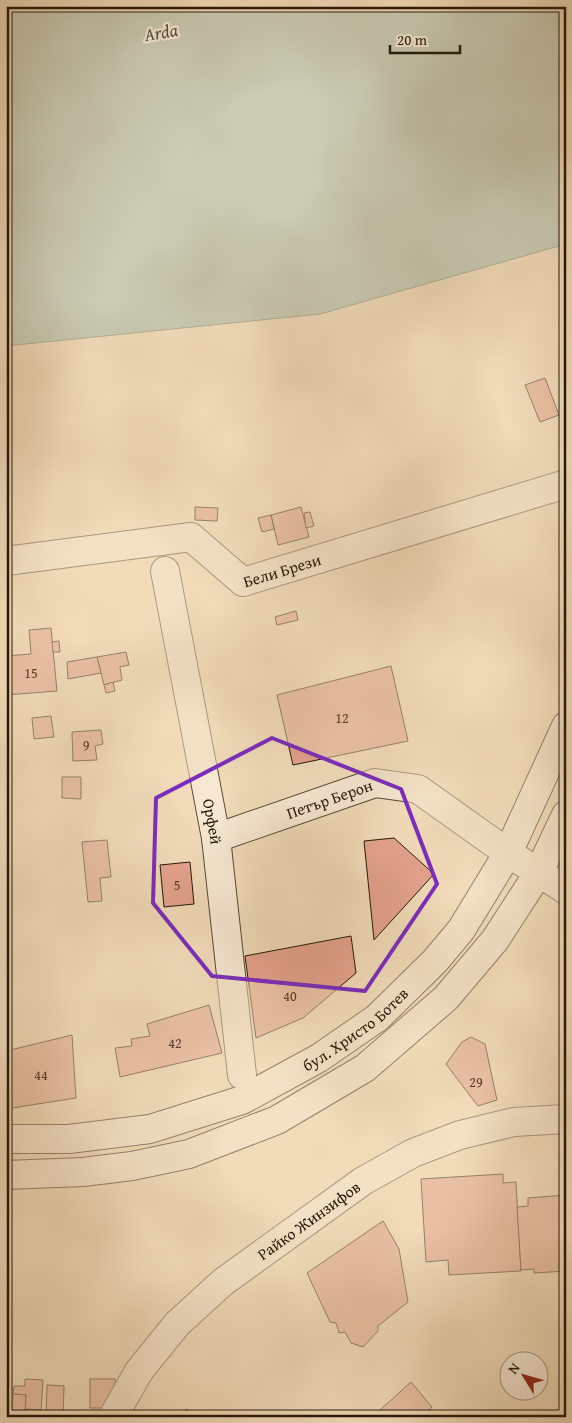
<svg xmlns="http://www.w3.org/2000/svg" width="572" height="1423" font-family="'Gentium Book Plus',serif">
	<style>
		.water { fill: #9bbbaf; stroke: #6c7a6d }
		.building { fill: #e4a28d; stroke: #251809 }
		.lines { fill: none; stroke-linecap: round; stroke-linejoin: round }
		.minor-casing { stroke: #584935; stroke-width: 30 }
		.secondary-casing { stroke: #251809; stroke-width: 30 }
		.minor { stroke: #f6e8d2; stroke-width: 28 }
		.secondary { stroke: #f6e8d2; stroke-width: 28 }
		.marked { fill: none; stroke: #7b2cbf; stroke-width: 4; stroke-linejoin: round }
		.labels { text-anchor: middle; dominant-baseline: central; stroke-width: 4.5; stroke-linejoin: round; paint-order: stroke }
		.number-label { font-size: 14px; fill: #553a2a }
		.street-label { font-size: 16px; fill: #251809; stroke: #f6e8d2 }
		.water-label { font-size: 18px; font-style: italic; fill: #4e5143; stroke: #f6e8d2 }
	</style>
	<rect width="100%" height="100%" fill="#f1dbb9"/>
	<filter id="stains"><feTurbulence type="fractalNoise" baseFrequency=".004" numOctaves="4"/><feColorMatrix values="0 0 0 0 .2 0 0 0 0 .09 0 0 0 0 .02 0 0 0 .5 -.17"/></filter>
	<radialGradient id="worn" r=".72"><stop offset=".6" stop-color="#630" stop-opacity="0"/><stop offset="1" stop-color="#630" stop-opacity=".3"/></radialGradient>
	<polygon class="water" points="6,6 566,6 566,244 320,314 6,346"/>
	<g class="building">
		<polygon points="545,378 559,415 540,422 525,385"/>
		<polygon points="195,507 218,508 217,521 195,520"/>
		<polygon points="301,507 309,537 278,545 271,515"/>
		<polygon points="310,512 314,526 306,528 304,513"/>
		<polygon points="271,515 274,529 262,532 258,518"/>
		<polygon points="296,611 298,620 277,625 275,617"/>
		<polygon points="51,628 57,691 6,695 6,656 31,654 29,630"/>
		<polygon points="59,641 60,652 53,652 52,642"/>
		<polygon points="126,652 129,665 120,667 122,680 104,685 97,657"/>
		<polygon points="97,657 101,673 68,679 67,662"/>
		<polygon points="391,666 408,741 293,765 277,695"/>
		<polygon points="113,682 115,691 106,693 104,685"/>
		<polygon points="51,716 54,737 34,739 32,718"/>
		<polygon points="101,730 103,744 95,746 97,760 73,761 72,732"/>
		<polygon points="62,777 81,777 81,799 62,798"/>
		<polygon points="394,838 434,874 374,940 364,841"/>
		<polygon points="107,840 111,877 100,878 102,901 88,902 82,842"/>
		<polygon points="190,862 194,904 164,907 160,865"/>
		<polygon points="351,936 356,973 303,1018 256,1038 245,956"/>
		<polygon points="209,1005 222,1053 120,1077 115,1048 132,1046 131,1039 150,1036 147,1024"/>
		<polygon points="72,1035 76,1098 6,1109 6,1051"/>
		<polygon points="471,1037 485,1044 497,1100 478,1106 446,1064 462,1042"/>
		<polygon points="503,1174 503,1183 516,1182 521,1271 449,1275 448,1260 426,1262 421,1179"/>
		<polygon points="566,1195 566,1271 534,1273 534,1269 521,1270 517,1207 528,1206 528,1198"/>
		<polygon points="383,1221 399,1249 408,1302 378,1326 378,1331 363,1347 351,1343 345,1332 339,1333 336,1323 330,1322 307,1273"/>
		<polygon points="25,1379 43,1380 41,1410 25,1409 26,1395 13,1394 14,1386 25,1386"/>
		<rect x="90" y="1379" width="25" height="29"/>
		<polygon points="411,1382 432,1407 421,1417 386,1417 380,1410"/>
		<polygon points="47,1385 64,1386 63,1417 46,1417"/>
		<polygon points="13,1394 26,1395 25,1412 12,1412"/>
		<polygon points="186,1409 202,1417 182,1417"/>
		<polygon points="380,1410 386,1417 373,1417"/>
	</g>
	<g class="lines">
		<defs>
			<g id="minor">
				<path id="s1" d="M6,561L191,537L243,582L566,484"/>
				<path id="s2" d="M165,571L216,838L242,1075"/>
				<path id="s3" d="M216,838L375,783L418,789L508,853L566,890"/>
				<path id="s4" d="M113,1417L139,1371L177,1324L223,1282L363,1181L413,1153L460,1135L514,1122L566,1119"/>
			</g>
			<g id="secondary">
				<path id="s5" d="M6,1139H69L150,1129L242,1100L319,1058L377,1018L435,961L461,930L508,853L566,726"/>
				<polyline points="6,1175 83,1172 132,1166 189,1154 277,1120 365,1068 446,998 495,940 539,872 566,815"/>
			</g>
		</defs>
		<use href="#minor" class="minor-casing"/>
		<use href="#secondary" class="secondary-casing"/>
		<use href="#minor" class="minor"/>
		<use href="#secondary" class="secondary"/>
	</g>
	<path d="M0 0H572V1423H0ZM272,738L401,789L437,884L365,991L212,976L153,903L156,798Z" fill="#f1dbb9" fill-opacity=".55" fill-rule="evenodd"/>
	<path class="marked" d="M272,738L401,789L437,884L365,991L212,976L153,903L156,798Z"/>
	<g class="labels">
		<g class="number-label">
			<text x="31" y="673">15</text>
			<text x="342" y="718">12</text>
			<text x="86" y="745">9</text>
			<text x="177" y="885">5</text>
			<text x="290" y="996">40</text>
			<text x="175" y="1043">42</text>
			<text x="41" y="1075">44</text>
			<text x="476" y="1082">29</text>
		</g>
		<g class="street-label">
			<text stroke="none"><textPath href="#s1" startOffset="296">Бели Брези</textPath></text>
			<text stroke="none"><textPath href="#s3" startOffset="120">Петър Берон</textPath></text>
			<text stroke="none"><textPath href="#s2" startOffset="255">Орфей</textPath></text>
			<text stroke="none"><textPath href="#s5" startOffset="375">бул. Христо Ботев</textPath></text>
			<text stroke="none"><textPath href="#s4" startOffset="281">Райко Жинзифов</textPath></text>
		</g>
		<g class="water-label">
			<text transform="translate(161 32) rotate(-10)">Arda</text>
		</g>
	</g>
	<rect width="572" height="1423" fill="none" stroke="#f1dbb9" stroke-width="25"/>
	<rect x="8" y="8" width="557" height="1408" fill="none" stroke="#251809" stroke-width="2.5"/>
	<rect x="12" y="12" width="547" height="1398" fill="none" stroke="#251809"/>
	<g transform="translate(524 1376) rotate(307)"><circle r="24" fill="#f6e8d2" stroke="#a29582"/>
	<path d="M0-4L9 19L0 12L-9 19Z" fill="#8f2418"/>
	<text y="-8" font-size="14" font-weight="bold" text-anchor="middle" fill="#251809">N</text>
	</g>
	<path d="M390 45v8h70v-8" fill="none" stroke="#251809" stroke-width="2.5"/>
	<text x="397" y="45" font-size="15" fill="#251809" stroke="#f6e8d2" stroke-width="4" paint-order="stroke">20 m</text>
	<rect width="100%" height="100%" filter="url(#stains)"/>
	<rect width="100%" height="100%" fill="url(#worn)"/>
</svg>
